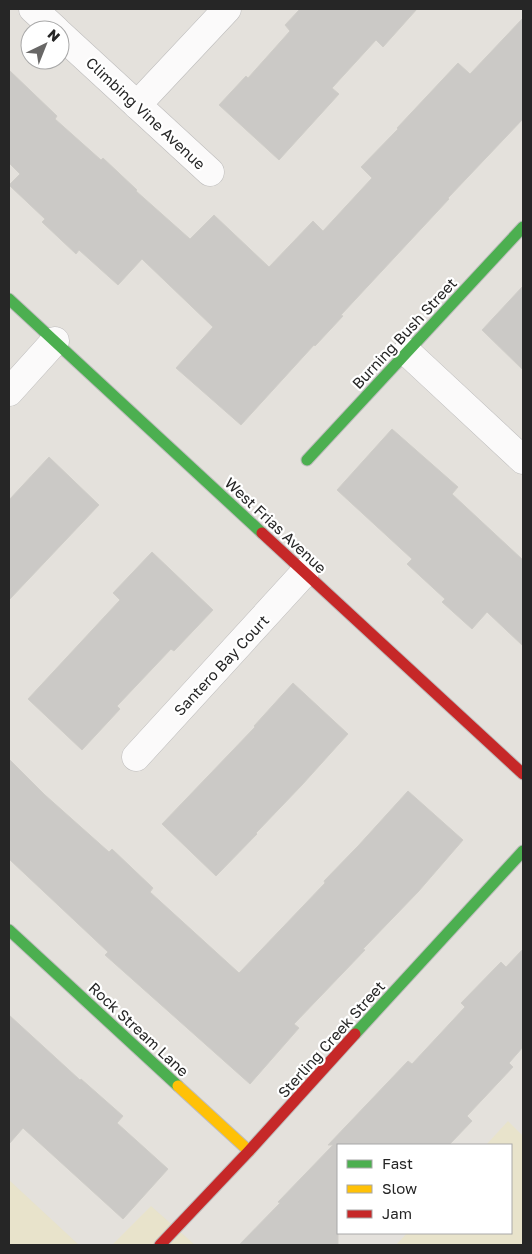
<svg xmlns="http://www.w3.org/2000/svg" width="532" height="1254" font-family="'Golos Text',sans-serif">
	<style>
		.sand { fill: #e8e3cb }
		.building { fill: #cbc9c6; stroke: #cfcdc8 }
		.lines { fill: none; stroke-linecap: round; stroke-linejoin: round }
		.street-casing { stroke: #bebdbd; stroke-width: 29 }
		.fast-casing { stroke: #bebdbd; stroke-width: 13 }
		.slow-casing { stroke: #bebdbd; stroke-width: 13 }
		.jam-casing { stroke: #bebdbd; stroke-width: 13 }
		.street { stroke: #fbfafa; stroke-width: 28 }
		.fast { stroke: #4caf50; stroke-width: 11 }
		.slow { stroke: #ffc107; stroke-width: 11 }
		.jam { stroke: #c62828; stroke-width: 11 }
		.labels { text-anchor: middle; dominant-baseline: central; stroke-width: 4.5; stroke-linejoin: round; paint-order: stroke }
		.street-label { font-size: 15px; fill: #262626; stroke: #fff }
	</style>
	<rect width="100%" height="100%" fill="#e4e1dc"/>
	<g class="sand">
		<polygon points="508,1121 523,1136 523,1245 396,1245 407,1233 511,1233 511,1145 486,1145"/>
		<polygon points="9,1180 79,1245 9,1245"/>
		<polygon points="151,1206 195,1245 112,1245"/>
	</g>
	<g class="building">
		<polygon points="300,9 417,9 383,47 376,40 332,88 339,94 279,160 219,105 246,76 248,78 290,31 285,25"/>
		<polygon points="523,18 523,119 448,198 449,199 341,315 343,316 315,346 314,345 241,425 176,368 213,327 142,259 118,285 79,250 76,254 42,222 45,219 9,185 20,174 9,163 9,70 57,116 55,119 101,160 103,158 137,190 136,191 190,239 214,215 269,267 313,221 323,231 372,178 361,167 398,129 397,128 458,63 470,74"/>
		<polygon points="523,286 523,370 482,330"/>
		<polygon points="392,429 458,487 452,494 523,560 523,646 487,612 472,629 442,602 445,599 407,564 412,559 337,490"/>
		<polygon points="49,457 99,505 9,600 9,500"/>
		<polygon points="152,552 213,610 174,651 171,649 117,706 120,709 82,750 28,699 120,600 113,593"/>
		<polygon points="293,683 348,734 302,785 256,833 257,834 216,876 162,824 255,727 254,726"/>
		<polygon points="9,759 45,795 109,852 112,849 153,888 150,892 239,973 325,883 324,881 358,846 408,791 463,840 418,892 363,949 365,950 294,1024 299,1028 250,1084 105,955 108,952 9,859"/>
		<polygon points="523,949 523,1047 509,1063 513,1067 467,1116 472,1121 449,1145 338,1145 338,1245 239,1245 280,1203 278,1202 333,1145 328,1145 408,1061 412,1064 465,1007 461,1003 501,962 506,967"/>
		<polygon points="9,1015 80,1080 81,1079 123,1116 117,1123 168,1169 123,1219 23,1128 9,1144"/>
	</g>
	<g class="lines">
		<defs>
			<g id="street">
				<polyline points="33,9 56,30"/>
				<polyline points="60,34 210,172"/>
				<polyline points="137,105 227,9"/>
				<polyline points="407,352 523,460"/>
				<polyline points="9,392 55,341"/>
				<polyline points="136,757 305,572"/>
			</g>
			<g id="fast">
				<polyline points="9,299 262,533"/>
				<polyline points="307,460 523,227"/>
				<polyline points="9,930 178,1086"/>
				<polyline points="355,1034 523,851"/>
			</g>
			<polyline id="slow" points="178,1086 249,1151"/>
			<g id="jam">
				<polyline points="262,533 523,774"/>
				<polyline points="160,1245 249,1151 355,1034"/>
			</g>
		</defs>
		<use href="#street" class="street-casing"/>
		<use href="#fast" class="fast-casing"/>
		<use href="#slow" class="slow-casing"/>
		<use href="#jam" class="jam-casing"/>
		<use href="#street" class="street"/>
		<use href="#fast" class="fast"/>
		<use href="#slow" class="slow"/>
		<use href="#jam" class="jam"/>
	</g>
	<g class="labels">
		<g class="street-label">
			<text transform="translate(146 113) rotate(43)">Climbing Vine Avenue</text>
			<text transform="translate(404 333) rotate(-47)">Burning Bush Street</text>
			<text transform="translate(276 525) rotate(43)">West Frias Avenue</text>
			<text transform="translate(221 665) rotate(-47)">Santero Bay Court</text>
			<text transform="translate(139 1029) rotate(43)">Rock Stream Lane</text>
			<text transform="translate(331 1039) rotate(-48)">Sterling Creek Street</text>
		</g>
	</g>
	<rect width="532" height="1254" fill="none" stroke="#262626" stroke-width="20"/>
	<rect x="337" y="1144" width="175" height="90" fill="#ffffff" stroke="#a8a8a8"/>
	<rect x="347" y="1160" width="25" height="8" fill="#4caf50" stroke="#a8a8a8"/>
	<text x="382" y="1169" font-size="15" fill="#262626">Fast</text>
	<rect x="347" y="1185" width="25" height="8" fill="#ffc107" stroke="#a8a8a8"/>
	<text x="382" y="1194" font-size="15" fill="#262626">Slow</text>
	<rect x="347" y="1210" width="25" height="8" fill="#c62828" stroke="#a8a8a8"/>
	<text x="382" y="1219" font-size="15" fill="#262626">Jam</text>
	<g transform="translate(45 45) rotate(43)"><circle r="24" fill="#ffffff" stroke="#a8a8a8"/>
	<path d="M0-4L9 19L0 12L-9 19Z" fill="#686766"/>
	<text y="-8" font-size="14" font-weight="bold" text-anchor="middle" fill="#262626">N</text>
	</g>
</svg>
